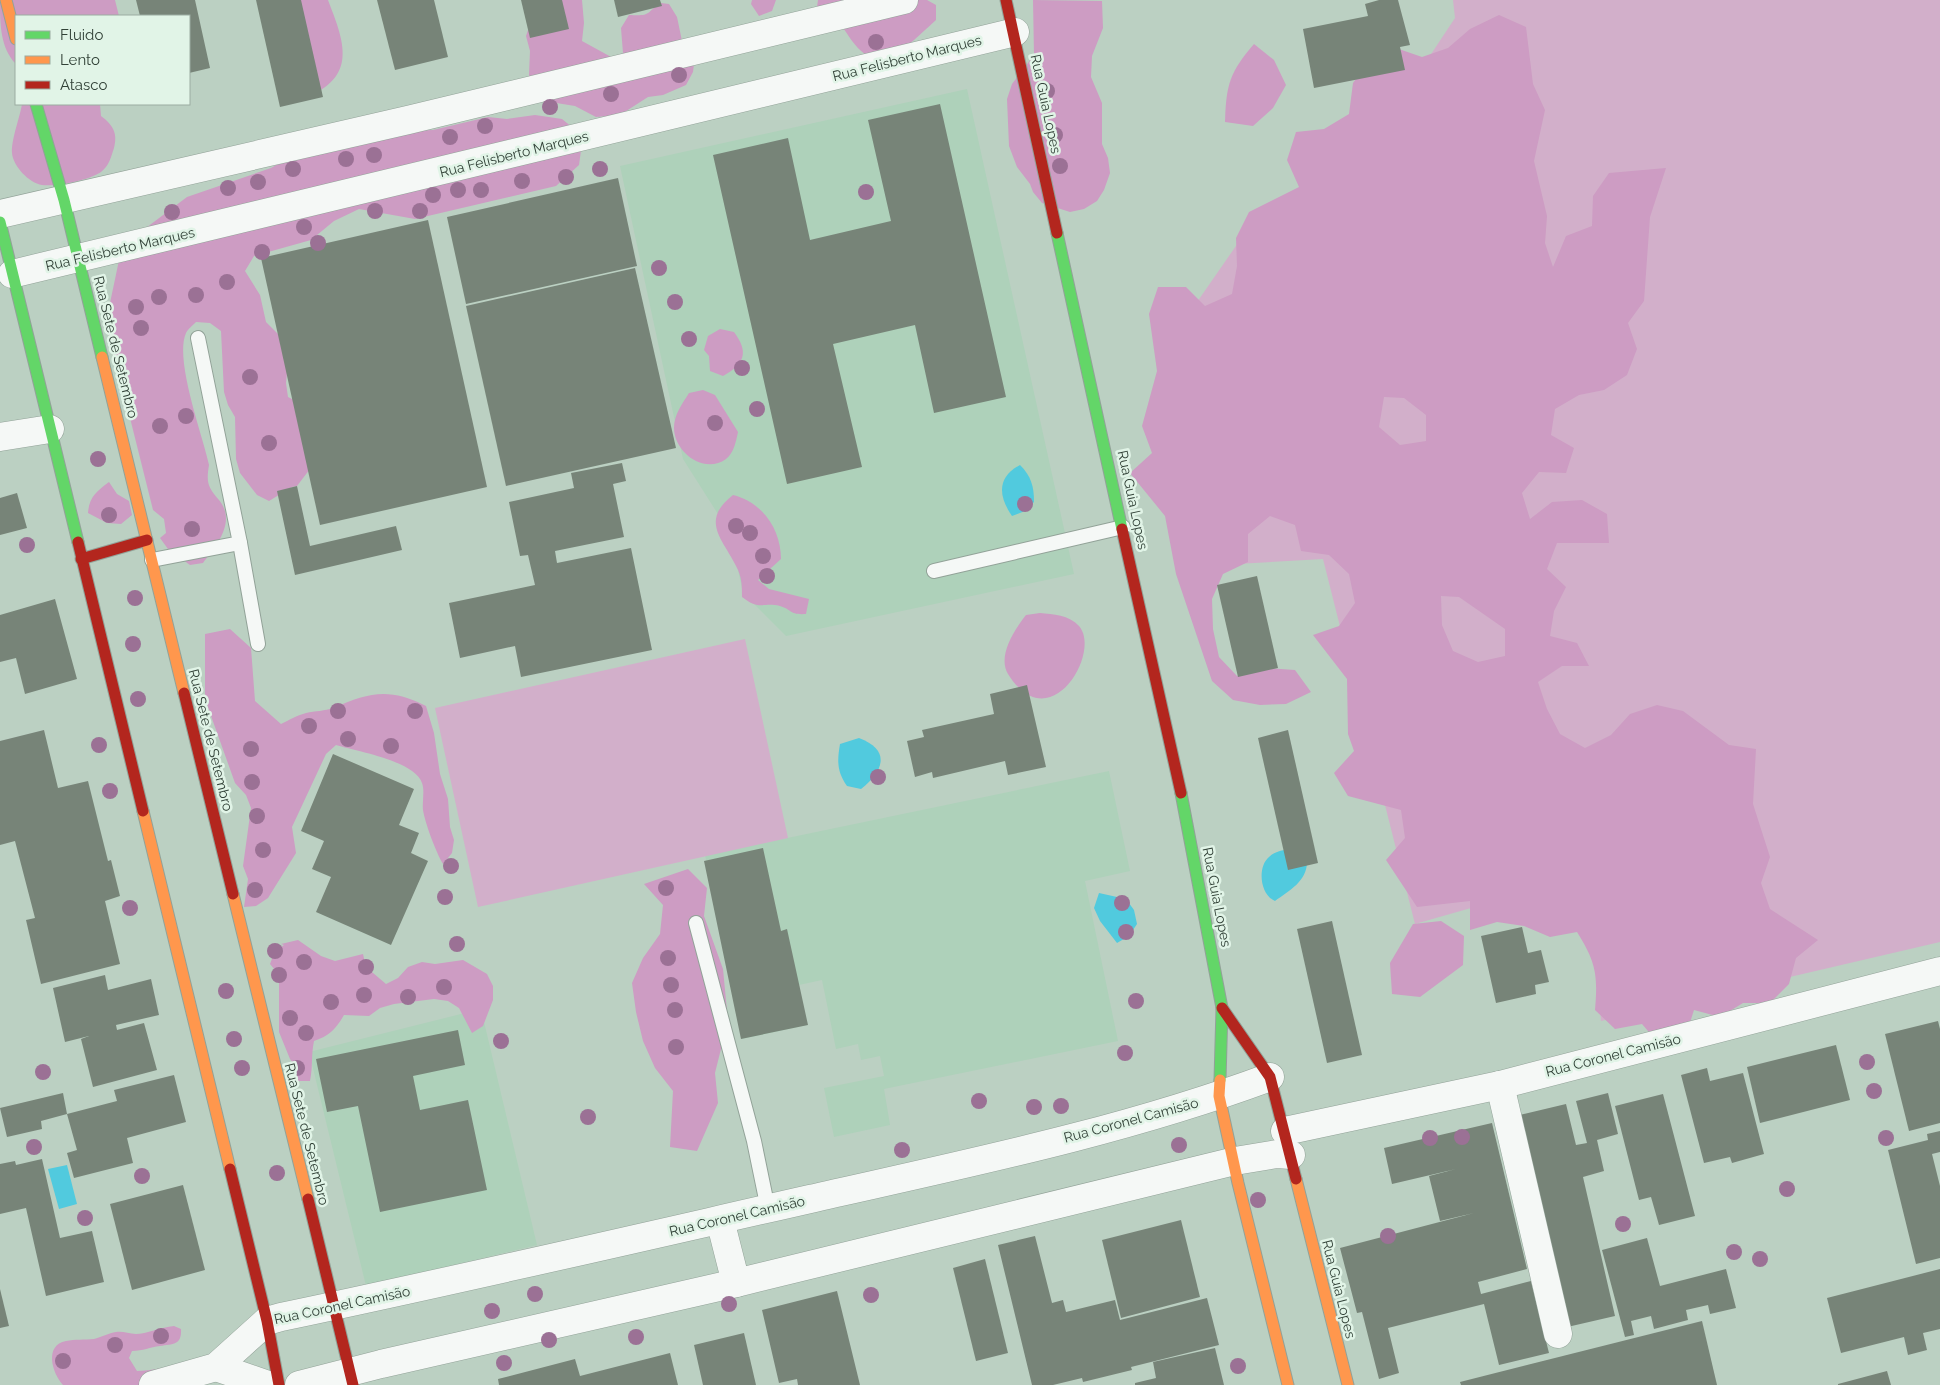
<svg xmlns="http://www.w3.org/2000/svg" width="1940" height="1385" font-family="Raleway,sans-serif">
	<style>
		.built { fill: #aed1ba }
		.green { fill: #d2afca }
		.forest { fill: #cd9cc3; fill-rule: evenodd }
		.water { fill: #51cade }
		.building { fill: #778478 }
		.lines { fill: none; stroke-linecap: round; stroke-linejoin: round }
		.lane-casing { stroke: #92a298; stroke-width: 16 }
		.street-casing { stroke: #92a298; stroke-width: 29 }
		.fast-casing { stroke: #92a298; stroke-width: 13 }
		.slow-casing { stroke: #92a298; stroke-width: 13 }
		.jam-casing { stroke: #92a298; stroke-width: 13 }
		.lane { stroke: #f5f8f6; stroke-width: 14 }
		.street { stroke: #f5f8f6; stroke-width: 28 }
		.fast { stroke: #63d668; stroke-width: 11 }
		.slow { stroke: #ff974d; stroke-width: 11 }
		.jam { stroke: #b3261e; stroke-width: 11 }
		.tree { fill: #9b7195 }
		.labels { text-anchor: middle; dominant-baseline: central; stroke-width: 5; stroke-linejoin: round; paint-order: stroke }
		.street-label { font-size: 14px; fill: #314137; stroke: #e1f4e7 }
	</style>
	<rect width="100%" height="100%" fill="#bbd0c2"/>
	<g class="built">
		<polygon points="967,89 1074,574 786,636 743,593 730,533 683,459 620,166"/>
		<polygon points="1109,771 1130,871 1085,881 1118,1041 884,1089 890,1125 834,1137 824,1088 884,1076 880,1056 861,1060 858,1044 836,1049 822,980 799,985 807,1025 742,1039 705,855"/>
		<polygon points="481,1009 537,1245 366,1286 309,1052"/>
	</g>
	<g class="green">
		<polygon points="1453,0 1940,0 1940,942 1601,1021 1590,874 1415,924 1323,559 1219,565 1161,354 1238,243 1394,110 1455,18"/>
		<polygon points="745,639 788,838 478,907 435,708"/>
	</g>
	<g class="forest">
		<path d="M0,0H115L119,16H16V64C0,48 0,23 0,0Z"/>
		<path d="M288,0H328C342,37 359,74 311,95Z"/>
		<path d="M534,0H582L584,23L582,41L613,58L623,53L621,28L629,15C652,16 644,14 661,3L669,4L677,17L682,41L695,56L693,72L686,85L663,95L648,97L620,115L596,117L575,106L544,101L531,82L529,75L530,51L526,36L533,15Z"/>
		<polygon points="752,0 776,0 772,11 759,16 751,4"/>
		<path d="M818,0H927L936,5V20C927,28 900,54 891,57C858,68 848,28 831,12C828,9 821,8 817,7Z"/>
		<polygon points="1033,0 1102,1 1103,28 1092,56 1091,77 1102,103 1102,144 1108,158 1110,173 1104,190 1097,201 1084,209 1070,212 1042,203 1033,192 1030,184 1017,167 1009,146 1007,99 1012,84 1034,55"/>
		<path d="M1499,15L1526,27L1533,84L1545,110L1534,161L1547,216L1545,243L1553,267L1566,236L1592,226L1593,196L1609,173L1666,168L1650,217L1644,301L1628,323L1637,349L1627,375L1604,390L1579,395L1555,409L1551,435L1574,448L1566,473L1539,472L1522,493L1530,519L1552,502L1582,500L1607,514L1609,543H1557L1547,569L1566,587L1554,611L1550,636L1577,643L1589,666H1562L1538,682L1547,709L1560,734L1585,748L1611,735L1630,714L1657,705L1683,711L1729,745L1756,749L1753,804L1770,857L1761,883L1770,909L1818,940L1796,958L1789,984L1770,1003H1743L1720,1017L1694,1010L1686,1035L1660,1045L1642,1024L1615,1029L1595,1010C1598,975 1596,962 1577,932L1550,937L1524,926L1497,922L1470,930V901L1417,907L1386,860L1405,838L1401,810L1348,796L1334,773L1354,751L1348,734L1347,679L1313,635L1339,626L1355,603L1349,574L1329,555L1301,551L1295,525L1270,516L1248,534V562L1223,574L1212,599L1213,629L1219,657L1237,676L1265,668L1295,670L1311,692L1286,704L1260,705L1233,700L1212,681L1176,574L1165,516L1130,473L1152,453L1142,426L1157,371L1149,314L1158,287H1186L1205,306L1232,294L1237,266L1236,238L1249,212L1299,187L1287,160L1296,132L1324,129L1349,114L1353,83L1370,60L1396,48L1422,57L1448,48L1470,29ZM1384,397L1404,398L1426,415V441L1400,445L1379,427ZM1441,596L1459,597L1505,629V656L1478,662L1453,651L1442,625Z"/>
		<path d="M1254,44L1274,60L1286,85L1273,108L1253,126L1225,122C1226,84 1230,72 1254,44Z"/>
		<path d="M22,104H100L101,116C113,125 118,133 114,148C111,157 109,166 101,172C90,180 56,187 42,185C29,183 13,166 12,153C11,140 20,117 22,104Z"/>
		<path d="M535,115L562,119L583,136L579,165L556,186L415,219L359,209L334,221L311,240L254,256L245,271L260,295L266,322L285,341L289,354L286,383L288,397L300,403L313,465L297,486L292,487L269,501L257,495L240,473L236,459L235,417L228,405L224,392L221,331L210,323L196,322C193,325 188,329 186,333C174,360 203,436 209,465C206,483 208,487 219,500C237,522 216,546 203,563L190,565L168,549L160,538L166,533L164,519L153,510L106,322L122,246L187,197L271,168L322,139L350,133L433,130L488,117L507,119Z"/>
		<path d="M720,329L734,332C749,352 745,364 723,376L710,371L709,356L704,350L708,336Z"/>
		<path d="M703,390L715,395L738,432C736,441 734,453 726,459C704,475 674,452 674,428C674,415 682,404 689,393Z"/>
		<path d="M109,482L117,494L129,501L132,515L121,524L107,523L88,513C89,497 97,491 109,482Z"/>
		<path d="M733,495C762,502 781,529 781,559L758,580L769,589L809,599L806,614C789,615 793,610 780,606C762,602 760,611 742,597C742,588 742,579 738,570C725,541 698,522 733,495Z"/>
		<path d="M1040,613C1053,614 1069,615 1079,626C1102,652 1050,741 1008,674C997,656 1015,629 1026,615Z"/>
		<path d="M230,629L251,648L255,701L281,724C289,720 298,715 306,713C315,711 325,711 333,708C369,693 388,687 426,706L434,733L440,774L448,799L450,827L454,840L452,853L443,864C436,852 425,823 423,810C422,801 425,791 422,783C415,761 356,751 336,745L326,754L292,827L296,853L268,898L256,906L244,907L248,879L243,866L251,808L246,795L235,783L205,699V634Z"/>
		<polygon points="688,869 707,888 704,916 723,969 728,1021 715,1073 718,1103 697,1151 670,1147 673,1091 655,1068 643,1041 636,1012 632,983 643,958 660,934 663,905 644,884"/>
		<polygon points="1441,921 1464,936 1463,965 1420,997 1392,994 1390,963 1413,924"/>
		<path d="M298,940L321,956L335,961L363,954L366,967L386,984L398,978L408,967L422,962L435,964L463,960L487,974L493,986V1000L483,1026L472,1033L459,1008L448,1001L434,999L394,1004L380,1008L369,1016L344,1015C336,1029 329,1036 314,1041C311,1055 313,1067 310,1081H297V1068L290,1059L279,1032V975L270,964L275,951L284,945L281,944Z"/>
		<path d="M174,1326L181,1329C182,1345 173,1344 160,1346C150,1347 143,1351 132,1351L129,1358L137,1371C166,1370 168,1360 190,1385H63C52,1373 44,1345 66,1341C75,1339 85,1340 94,1339C101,1337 109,1333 116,1332C123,1331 129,1334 136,1334C146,1334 161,1327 174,1326Z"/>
	</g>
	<g class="water">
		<path d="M1020,465C1031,476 1034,486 1034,502L1025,511L1012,516C998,496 997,477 1020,465Z"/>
		<path d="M859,738C891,750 884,771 861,789L847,786C837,772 837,761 840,744Z"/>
		<path d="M1290,849L1307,862C1307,881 1289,891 1275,901C1260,895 1257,867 1269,857C1274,852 1282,850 1290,849Z"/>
		<polygon points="1099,893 1126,899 1134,910 1137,924 1129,936 1117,943 1100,921 1094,908"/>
		<polygon points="67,1165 77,1204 59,1209 48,1169"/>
	</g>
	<g class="building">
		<polygon points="136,0 195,0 210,68 189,73 189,16 140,16"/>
		<polygon points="256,0 301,0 323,97 280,107"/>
		<polygon points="377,0 434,0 448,57 395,70"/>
		<polygon points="521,0 562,0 569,29 530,38"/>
		<polygon points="614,0 660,0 662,6 618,17"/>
		<polygon points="1379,0 1398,0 1410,45 1400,47 1405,70 1314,88 1303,29 1368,16 1365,4"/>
		<polygon points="940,104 1006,397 934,413 915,325 833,344 862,467 787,484 713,155 788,138 810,240 891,221 868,120"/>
		<polygon points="618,178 637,266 466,304 447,217"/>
		<polygon points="428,220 487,487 320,525 261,258"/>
		<polygon points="635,268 676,448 506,486 466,306"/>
		<polygon points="622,463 626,481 613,484 624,537 555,551 557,563 631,548 652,650 521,677 515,646 460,658 449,603 535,585 528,555 520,556 509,502 574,488 571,473"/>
		<polygon points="297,486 310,546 396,526 402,550 295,575 277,491"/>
		<polygon points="17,493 27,528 0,535 0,498"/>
		<polygon points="1257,576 1278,668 1238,677 1217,585"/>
		<polygon points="55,599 77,679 25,694 16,658 0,662 0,615"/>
		<polygon points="1027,685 1046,767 1008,775 1005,761 933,778 932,772 915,777 907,741 924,737 922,730 994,714 990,694"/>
		<polygon points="44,730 58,788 88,781 108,861 111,860 120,896 105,901 120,964 41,984 26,920 35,918 15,841 0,845 0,741"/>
		<polygon points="1288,730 1318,863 1288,870 1258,738"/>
		<polygon points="333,754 414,789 399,825 419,833 411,853 428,861 391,945 316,912 331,877 312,869 324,841 301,831"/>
		<polygon points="763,848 781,931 787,929 808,1025 741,1039 704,861"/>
		<polygon points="1332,921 1362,1055 1327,1063 1297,929"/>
		<polygon points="1522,927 1528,953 1541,950 1549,982 1535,985 1536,994 1496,1003 1481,936"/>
		<polygon points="105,975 108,990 151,979 159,1015 116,1025 117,1030 144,1023 157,1070 93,1087 81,1039 89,1036 65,1042 53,988"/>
		<polygon points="1938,1021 1940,1029 1940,1123 1909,1131 1885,1034"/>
		<polygon points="458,1030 465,1065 413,1076 420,1110 468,1100 487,1190 380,1212 358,1106 327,1112 316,1059"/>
		<polygon points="1836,1045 1850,1100 1760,1123 1747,1067"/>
		<polygon points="1707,1068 1710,1081 1743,1073 1764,1154 1732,1163 1730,1157 1704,1163 1681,1075"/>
		<polygon points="174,1075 186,1122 127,1138 133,1163 74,1178 67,1153 77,1150 67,1114 117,1101 114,1090"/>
		<polygon points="63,1093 67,1114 41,1121 42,1129 7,1137 0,1108"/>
		<polygon points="1608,1093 1618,1134 1597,1140 1604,1171 1583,1177 1615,1316 1563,1328 1515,1116 1566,1104 1576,1145 1587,1143 1576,1101"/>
		<polygon points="1663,1094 1695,1216 1659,1225 1651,1197 1639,1200 1615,1106"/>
		<polygon points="1492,1123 1527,1269 1478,1282 1481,1294 1531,1281 1549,1353 1499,1365 1484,1304 1388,1328 1399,1373 1379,1379 1362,1312 1357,1313 1340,1248 1474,1213 1440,1221 1429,1176 1456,1169 1392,1184 1384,1148"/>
		<polygon points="1940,1131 1940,1152 1932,1154 1940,1186 1940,1258 1916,1264 1888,1150 1928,1140 1927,1134"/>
		<polygon points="42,1159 60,1238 92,1231 104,1282 46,1296 26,1208 0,1214 0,1164 15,1161 16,1165"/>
		<polygon points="183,1185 205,1270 132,1290 110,1204"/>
		<polygon points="1181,1220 1200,1297 1121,1318 1102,1240"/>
		<polygon points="1035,1236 1052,1303 1063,1300 1066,1312 1115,1300 1120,1320 1207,1298 1219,1345 1131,1367 1132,1370 1083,1382 1082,1378 1053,1385 1032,1385 998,1245"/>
		<polygon points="1647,1238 1660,1286 1726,1269 1736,1308 1710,1314 1708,1305 1686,1310 1688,1320 1654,1329 1651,1316 1631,1321 1634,1335 1625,1337 1602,1250"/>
		<polygon points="985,1259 1008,1353 976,1361 953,1268"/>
		<polygon points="1940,1269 1940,1329 1923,1333 1927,1350 1908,1355 1904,1337 1841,1353 1827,1298"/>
		<polygon points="0,1289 9,1326 0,1328"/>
		<polygon points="837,1291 860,1385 798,1385 797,1379 779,1383 762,1310"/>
		<polygon points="1702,1321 1717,1385 1461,1385 1460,1382"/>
		<polygon points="744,1333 756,1385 703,1385 694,1345"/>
		<polygon points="1215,1348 1224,1385 1135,1385 1135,1383 1156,1378 1153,1362"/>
		<polygon points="670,1353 678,1385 499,1385 498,1379 575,1359 580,1376"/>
		<polygon points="1887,1371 1891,1385 1838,1385 1838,1384"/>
	</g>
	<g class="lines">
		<defs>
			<g id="lane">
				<polyline points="240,543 258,644"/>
				<polyline points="152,560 240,543 198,338"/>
				<polyline points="934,571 1123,527"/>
				<polyline points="696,923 754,1141 768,1209"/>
			</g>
			<g id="street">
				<polyline points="0,214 408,120 904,0"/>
				<polyline points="12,274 1015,32"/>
				<polyline points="0,437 50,429"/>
				<polyline points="1500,1085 1558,1334"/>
				<polyline points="1285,1131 1500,1085 1940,971"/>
				<polyline points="720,1220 736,1283"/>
				<polyline points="216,1367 268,1385"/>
				<path d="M153,1385L216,1367L267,1321L281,1317C458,1280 634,1239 810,1199C964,1164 1122,1132 1270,1077"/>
				<polyline points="299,1385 381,1364 736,1283 1235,1161 1277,1154 1291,1155"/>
			</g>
			<g id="fast">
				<polyline points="36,104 64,200 102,357"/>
				<polyline points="0,222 78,542"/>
				<polyline points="1057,233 1122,529"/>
				<polyline points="1181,793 1222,1008 1220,1080"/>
			</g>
			<g id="slow">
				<polyline points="6,0 16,39"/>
				<polyline points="102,357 184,693"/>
				<polyline points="143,811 230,1169"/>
				<polyline points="233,894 308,1199"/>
				<polyline points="1220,1080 1219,1096 1238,1183 1288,1385"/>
				<polyline points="1296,1179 1348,1385"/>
			</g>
			<g id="jam">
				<polyline points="1006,0 1057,233"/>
				<polyline points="1122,529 1181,793"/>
				<polyline points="78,542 143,811"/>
				<polyline points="81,559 147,540"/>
				<polyline points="184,693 233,894"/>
				<polyline points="1222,1008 1270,1077 1296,1179"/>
				<polyline points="230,1169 267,1321 279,1385"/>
				<polyline points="308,1199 353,1385"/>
			</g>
		</defs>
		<use href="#lane" class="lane-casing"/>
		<use href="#street" class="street-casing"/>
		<use href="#fast" class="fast-casing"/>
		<use href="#slow" class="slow-casing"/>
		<use href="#jam" class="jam-casing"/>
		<use href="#lane" class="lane"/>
		<use href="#street" class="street"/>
		<use href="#fast" class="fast"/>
		<use href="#slow" class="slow"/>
		<use href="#jam" class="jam"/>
	</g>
	<g class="tree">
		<circle cx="876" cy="42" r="8"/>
		<circle cx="679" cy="75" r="8"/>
		<circle cx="1047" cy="91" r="8"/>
		<circle cx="611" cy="94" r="8"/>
		<circle cx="550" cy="107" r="8"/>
		<circle cx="485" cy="126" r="8"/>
		<circle cx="1055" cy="135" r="8"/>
		<circle cx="450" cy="137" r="8"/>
		<circle cx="374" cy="155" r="8"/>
		<circle cx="346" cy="159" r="8"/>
		<circle cx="1060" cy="166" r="8"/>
		<circle cx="293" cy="169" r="8"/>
		<circle cx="600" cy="169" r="8"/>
		<circle cx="566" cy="177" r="8"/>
		<circle cx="522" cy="181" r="8"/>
		<circle cx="258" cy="182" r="8"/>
		<circle cx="228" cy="188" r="8"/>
		<circle cx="458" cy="190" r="8"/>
		<circle cx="481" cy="190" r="8"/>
		<circle cx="866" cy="192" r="8"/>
		<circle cx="433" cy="195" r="8"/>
		<circle cx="375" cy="211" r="8"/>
		<circle cx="420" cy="211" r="8"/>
		<circle cx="172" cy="212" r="8"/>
		<circle cx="304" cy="227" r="8"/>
		<circle cx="318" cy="243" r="8"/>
		<circle cx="262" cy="252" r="8"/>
		<circle cx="659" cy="268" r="8"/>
		<circle cx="227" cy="282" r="8"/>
		<circle cx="196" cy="295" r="8"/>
		<circle cx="159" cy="297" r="8"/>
		<circle cx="675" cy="302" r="8"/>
		<circle cx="136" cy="307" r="8"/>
		<circle cx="141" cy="328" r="8"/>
		<circle cx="689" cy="339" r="8"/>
		<circle cx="742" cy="368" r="8"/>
		<circle cx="250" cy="377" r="8"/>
		<circle cx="757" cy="409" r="8"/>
		<circle cx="186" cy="416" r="8"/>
		<circle cx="715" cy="423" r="8"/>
		<circle cx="160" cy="426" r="8"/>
		<circle cx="269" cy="443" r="8"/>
		<circle cx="98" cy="459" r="8"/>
		<circle cx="1025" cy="504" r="8"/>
		<circle cx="109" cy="515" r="8"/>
		<circle cx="736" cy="526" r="8"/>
		<circle cx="192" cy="529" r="8"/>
		<circle cx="750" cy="533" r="8"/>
		<circle cx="27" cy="545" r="8"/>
		<circle cx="763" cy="556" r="8"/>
		<circle cx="767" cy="576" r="8"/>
		<circle cx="135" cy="598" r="8"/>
		<circle cx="133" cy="644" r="8"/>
		<circle cx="138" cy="699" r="8"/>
		<circle cx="338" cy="711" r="8"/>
		<circle cx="415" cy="711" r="8"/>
		<circle cx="309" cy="726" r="8"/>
		<circle cx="348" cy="739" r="8"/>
		<circle cx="99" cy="745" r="8"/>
		<circle cx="391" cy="746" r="8"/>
		<circle cx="251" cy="749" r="8"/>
		<circle cx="878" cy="777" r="8"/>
		<circle cx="252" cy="782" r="8"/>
		<circle cx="110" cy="791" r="8"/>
		<circle cx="257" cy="816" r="8"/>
		<circle cx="263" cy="850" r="8"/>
		<circle cx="451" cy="866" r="8"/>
		<circle cx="666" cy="888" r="8"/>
		<circle cx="255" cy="890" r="8"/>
		<circle cx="445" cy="897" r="8"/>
		<circle cx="1122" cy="903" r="8"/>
		<circle cx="130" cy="908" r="8"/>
		<circle cx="1126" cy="932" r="8"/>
		<circle cx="457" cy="944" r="8"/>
		<circle cx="275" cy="951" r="8"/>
		<circle cx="668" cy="958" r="8"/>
		<circle cx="304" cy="962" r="8"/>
		<circle cx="366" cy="967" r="8"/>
		<circle cx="279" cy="975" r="8"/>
		<circle cx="671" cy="985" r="8"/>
		<circle cx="444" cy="987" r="8"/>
		<circle cx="226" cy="991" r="8"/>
		<circle cx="364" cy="995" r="8"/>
		<circle cx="408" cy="997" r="8"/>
		<circle cx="1136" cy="1001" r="8"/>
		<circle cx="331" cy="1002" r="8"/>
		<circle cx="675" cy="1010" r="8"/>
		<circle cx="290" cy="1018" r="8"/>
		<circle cx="306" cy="1033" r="8"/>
		<circle cx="234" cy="1039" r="8"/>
		<circle cx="501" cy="1041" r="8"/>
		<circle cx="676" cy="1047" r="8"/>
		<circle cx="1125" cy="1053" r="8"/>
		<circle cx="1867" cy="1062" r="8"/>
		<circle cx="242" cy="1068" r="8"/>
		<circle cx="297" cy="1068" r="8"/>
		<circle cx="43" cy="1072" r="8"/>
		<circle cx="1874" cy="1091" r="8"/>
		<circle cx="979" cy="1101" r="8"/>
		<circle cx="1061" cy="1106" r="8"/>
		<circle cx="1034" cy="1107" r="8"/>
		<circle cx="588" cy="1117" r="8"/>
		<circle cx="1462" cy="1137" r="8"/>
		<circle cx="1430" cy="1138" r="8"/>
		<circle cx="1886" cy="1138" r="8"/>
		<circle cx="1179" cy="1145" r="8"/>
		<circle cx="34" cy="1147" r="8"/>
		<circle cx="902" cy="1150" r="8"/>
		<circle cx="277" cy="1173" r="8"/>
		<circle cx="142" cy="1176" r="8"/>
		<circle cx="1787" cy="1189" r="8"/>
		<circle cx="1258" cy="1200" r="8"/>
		<circle cx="85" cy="1218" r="8"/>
		<circle cx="1623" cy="1224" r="8"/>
		<circle cx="1388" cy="1236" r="8"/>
		<circle cx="1734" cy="1252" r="8"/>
		<circle cx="1760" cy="1259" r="8"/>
		<circle cx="535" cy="1294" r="8"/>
		<circle cx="871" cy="1295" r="8"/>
		<circle cx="729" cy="1304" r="8"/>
		<circle cx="492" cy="1311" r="8"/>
		<circle cx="161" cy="1336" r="8"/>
		<circle cx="636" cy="1337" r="8"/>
		<circle cx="549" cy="1340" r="8"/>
		<circle cx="115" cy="1345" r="8"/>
		<circle cx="63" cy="1361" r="8"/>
		<circle cx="504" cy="1363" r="8"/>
		<circle cx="1238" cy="1366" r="8"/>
	</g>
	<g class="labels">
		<g class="street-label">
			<text transform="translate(907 58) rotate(-14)">Rua Felisberto Marques</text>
			<text transform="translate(1046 104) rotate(78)">Rua Guia Lopes</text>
			<text transform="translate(514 154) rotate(-14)">Rua Felisberto Marques</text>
			<text transform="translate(120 249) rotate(-13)">Rua Felisberto Marques</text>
			<text transform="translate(116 347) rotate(76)">Rua Sete de Setembro</text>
			<text transform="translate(1133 500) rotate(78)">Rua Guia Lopes</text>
			<text transform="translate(211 740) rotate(76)">Rua Sete de Setembro</text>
			<text transform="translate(1217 897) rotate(79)">Rua Guia Lopes</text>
			<text transform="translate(1613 1055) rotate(-14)">Rua Coronel Camisão</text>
			<text transform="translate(1131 1120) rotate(-15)">Rua Coronel Camisão</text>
			<text transform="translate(307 1134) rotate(76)">Rua Sete de Setembro</text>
			<text transform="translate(737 1216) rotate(-13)">Rua Coronel Camisão</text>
			<text transform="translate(1339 1289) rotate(76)">Rua Guia Lopes</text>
			<text transform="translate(342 1305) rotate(-12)">Rua Coronel Camisão</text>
		</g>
	</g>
	<rect x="15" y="15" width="175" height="90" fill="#e1f4e7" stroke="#9baca1"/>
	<rect x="25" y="31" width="25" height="8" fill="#63d668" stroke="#9baca1"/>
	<text x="60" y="40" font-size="15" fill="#314137">Fluido</text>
	<rect x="25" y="56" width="25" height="8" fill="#ff974d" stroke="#9baca1"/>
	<text x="60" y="65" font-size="15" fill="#314137">Lento</text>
	<rect x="25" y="81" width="25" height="8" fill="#b3261e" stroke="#9baca1"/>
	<text x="60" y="90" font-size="15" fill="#314137">Atasco</text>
</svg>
